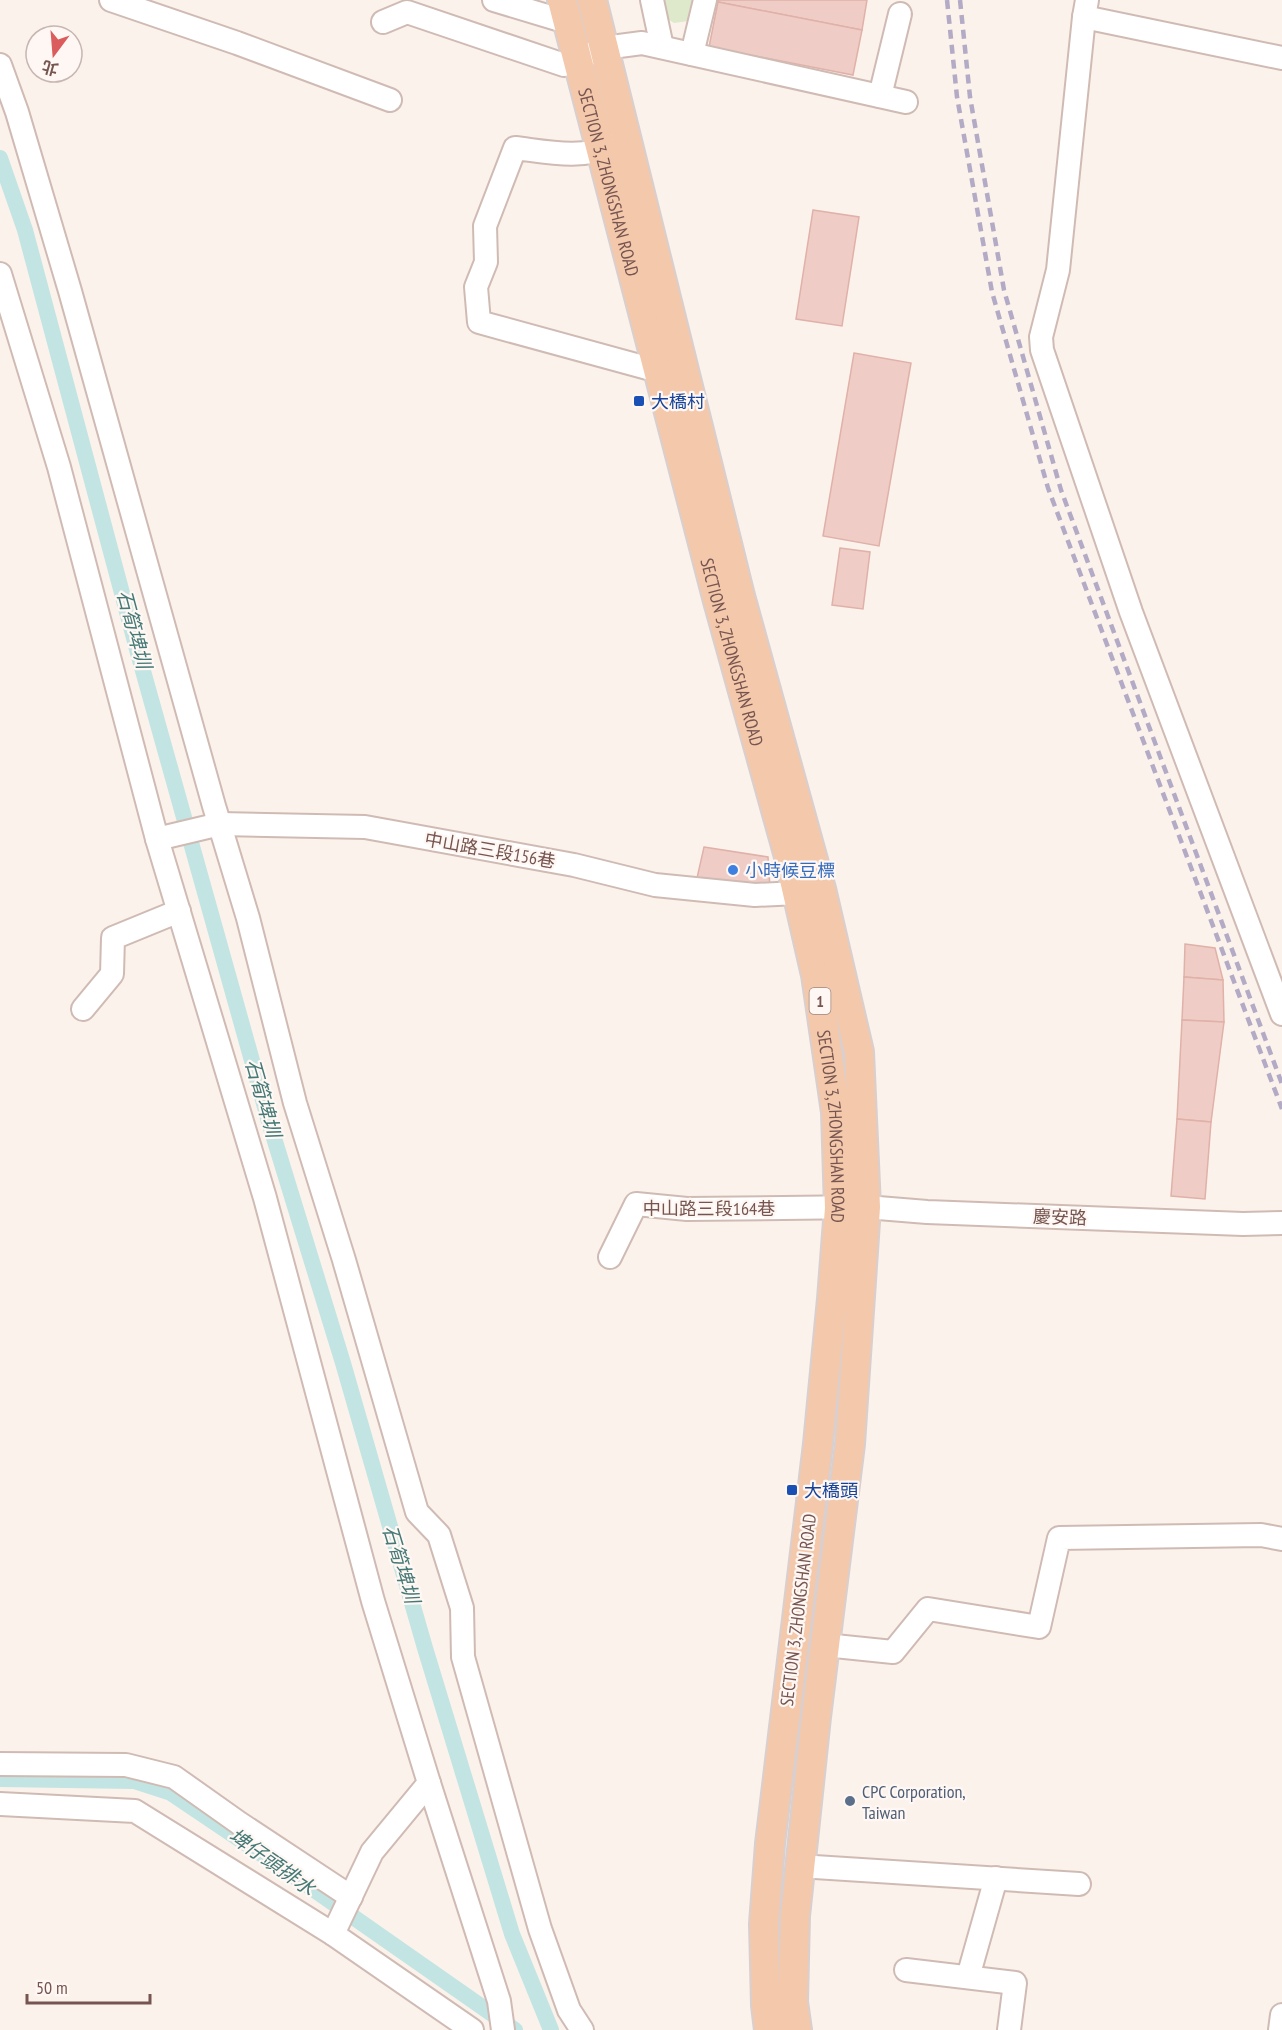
<svg xmlns="http://www.w3.org/2000/svg" width="1282" height="2030" font-family="'PT Sans Narrow','Noto Sans TC',sans-serif">
	<style>
		.green { fill: #dee9cb }
		.lines { fill: none; stroke-linecap: round; stroke-linejoin: round }
		.canal { stroke: #c2e4e2; stroke-width: 16 }
		.building { fill: #efcdc6; stroke: #e0b1a8; stroke-width: 1.5 }
		.minor-casing { stroke: #d0bbb4; stroke-width: 26 }
		.major-casing { stroke: #d9cfce; stroke-width: 32 }
		.minor { stroke: #fff; stroke-width: 22 }
		.major { stroke: #f4c8ab; stroke-width: 28 }
		.rail { stroke: #b3aac6; stroke-width: 4.5; stroke-dasharray: 9 6; stroke-linecap: butt }
		.transit-dot { fill: #1a4fb4; stroke: #fef7f3; stroke-width: 2 }
		.shop-dot { fill: #3f7fe0; stroke: #fef7f3; stroke-width: 2 }
		.service-dot { fill: #5c6f8a; stroke: #fef7f3; stroke-width: 2 }
		.labels { text-anchor: middle; dominant-baseline: central; stroke-width: 4.5; stroke-linejoin: round; paint-order: stroke }
		.shield { fill: #fef7f3; stroke: #9f8681; stroke-width: 1.5 }
		.shield-label { font-size: 16px; font-weight: bold; fill: #765550 }
		.street-label { font-size: 18px; fill: #765550; stroke: #fef7f3 }
		.transit-label { font-size: 18px; fill: #164399; stroke: #fef7f3; text-anchor: start }
		.shop-label { font-size: 18px; fill: #366cbe; stroke: #fef7f3; text-anchor: start }
		.service-label { font-size: 18px; fill: #4e5e75; stroke: #fef7f3; text-anchor: start }
		.water-label { font-size: 20px; font-style: italic; fill: #447976; stroke: #fef7f3 }
	</style>
	<rect width="100%" height="100%" fill="#fbf2ec"/>
	<polygon class="green" points="661,0 699,0 696,20 674,23 663,16"/>
	<g class="lines">
		<g class="canal">
			<polyline points="0,158 25,230 138,653 270,1125 343,1363 425,1648 512,1934 551,2030"/>
			<polyline points="0,1779 134,1781 171,1793 316,1891 515,2030"/>
		</g>
	</g>
	<g class="building">
		<polygon points="718,0 867,0 862,30 718,2"/>
		<polygon points="718,2 862,30 853,75 709,47"/>
		<polygon points="813,210 859,217 842,326 796,319"/>
		<polygon points="854,353 911,363 879,546 823,536"/>
		<polygon points="840,548 870,552 863,609 832,605"/>
		<polygon points="704,847 768,857 770,888 697,878"/>
		<polygon points="1185,944 1215,948 1223,980 1184,977"/>
		<polygon points="1184,977 1223,980 1224,1022 1182,1020"/>
		<polygon points="1182,1020 1224,1022 1211,1122 1177,1119"/>
		<polygon points="1177,1119 1211,1122 1205,1199 1171,1196"/>
	</g>
	<g class="lines">
		<defs>
			<g id="minor">
				<polyline points="111,0 237,43 390,100"/>
				<polyline points="494,0 567,22"/>
				<polyline points="652,0 662,47"/>
				<polyline points="1087,0 1084,17 1282,58"/>
				<polyline points="1084,17 1058,270 1041,337 1042,350 1131,612 1282,1014"/>
				<polyline points="383,22 407,12 564,65 604,48 642,43 906,102"/>
				<polyline points="692,54 705,0"/>
				<polyline points="0,65 17,112 70,291 214,806 248,918 295,1103 344,1260 417,1512 439,1535 462,1608 463,1657 540,1929 569,2010 582,2030"/>
				<polyline points="880,96 900,14"/>
				<path d="M614,145C582,160 548,152 515,148L485,226L486,262L476,287L479,322L658,371"/>
				<polyline points="0,274 59,467 157,839 265,1198 373,1601 429,1783 372,1852 333,1934 472,2030"/>
				<polyline points="157,839 220,824 365,827 574,865 655,885 755,895 798,893 811,891"/>
				<polyline points="83,1009 112,974 113,938 179,911"/>
				<polyline points="610,1257 636,1204 687,1209 866,1207 927,1212 1243,1224 1282,1223"/>
				<polyline points="825,1645 893,1652 928,1609 1039,1627 1059,1538 1261,1535 1282,1539"/>
				<polyline points="0,1764 126,1765 174,1777 239,1823 351,1897"/>
				<polyline points="429,1783 499,2001 503,2030"/>
				<polyline points="0,1804 135,1811 333,1934"/>
				<polyline points="799,1866 1079,1884"/>
				<polyline points="906,1970 1015,1983 1009,2030"/>
				<polyline points="968,1977 996,1878"/>
				<polyline points="1280,2030 1282,2015"/>
			</g>
			<g id="major">
				<path id="s1" d="M562,0L718,601L788,853L816,975L836,1112L839,1208L832,1299L818,1444L770,1844L764,1924L766,2005L769,2030"/>
				<polyline points="592,0 740,596 821,889 859,1052 866,1207 850,1444 816,1717 795,1916 793,2002 797,2030"/>
			</g>
		</defs>
		<use href="#minor" class="minor-casing"/>
		<use href="#major" class="major-casing"/>
		<use href="#minor" class="minor"/>
		<use href="#major" class="major"/>
		<g class="rail">
			<polyline points="947,0 957,97 992,292 1048,488 1282,1109"/>
			<polyline points="960,0 970,97 1004,290 1061,490 1282,1084"/>
		</g>
	</g>
	<g class="transit-dot">
		<rect x="633" y="395" width="12" height="12" rx="3"/>
		<rect x="786" y="1484" width="12" height="12" rx="3"/>
	</g>
	<circle class="shop-dot" cx="733" cy="870" r="6"/>
	<circle class="service-dot" cx="850" cy="1801" r="6"/>
	<g class="labels">
		<rect class="shield" x="809.5" y="988" width="21" height="26" rx="4.5"/>
		<g class="shield-label">
			<text x="820" y="1001">1</text>
		</g>
		<g class="street-label">
			<text stroke="none"><textPath href="#s1" startOffset="188">SECTION 3, ZHONGSHAN ROAD</textPath></text>
			<text stroke="none"><textPath href="#s1" startOffset="674">SECTION 3, ZHONGSHAN ROAD</textPath></text>
			<text transform="translate(490 850) rotate(10)">中山路三段156巷</text>
			<text stroke="none"><textPath href="#s1" startOffset="1160">SECTION 3, ZHONGSHAN ROAD</textPath></text>
			<text x="709" y="1208">中山路三段164巷</text>
			<text transform="translate(1060 1217) rotate(2)">慶安路</text>
			<text transform="translate(798 1610) rotate(-83)">SECTION 3, ZHONGSHAN ROAD</text>
		</g>
		<g class="transit-label">
			<text x="651" y="401">大橋村</text>
			<text x="804" y="1490">大橋頭</text>
		</g>
		<g class="shop-label">
			<text x="745" y="870">小時候豆標</text>
		</g>
		<g class="service-label">
			<text x="862" y="1791">CPC Corporation,<tspan x="862" dy="21">Taiwan</tspan></text>
		</g>
		<g class="water-label">
			<text transform="translate(134 629) rotate(75)">石筍埤圳</text>
			<text transform="translate(263 1098) rotate(74)">石筍埤圳</text>
			<text transform="translate(401 1564) rotate(73)">石筍埤圳</text>
			<text transform="translate(272 1862) rotate(35)">埤仔頭排水</text>
		</g>
	</g>
	<g transform="translate(54 54) rotate(196)"><circle r="28" fill="#fef7f3" stroke="#c8b6b2" stroke-width="1.5"/>
	<path d="M0-4.5L10 22L0 15L-10 22Z" fill="#db5c5c"/>
	<text y="-9" font-size="16" font-weight="bold" text-anchor="middle" fill="#765550">北</text>
	</g>
	<path d="M27 1994v9h123v-9" fill="none" stroke="#765550" stroke-width="3"/>
	<text x="36" y="1994" font-size="18" fill="#765550" stroke="#fef7f3" stroke-width="4.5" paint-order="stroke">50 m</text>
</svg>
